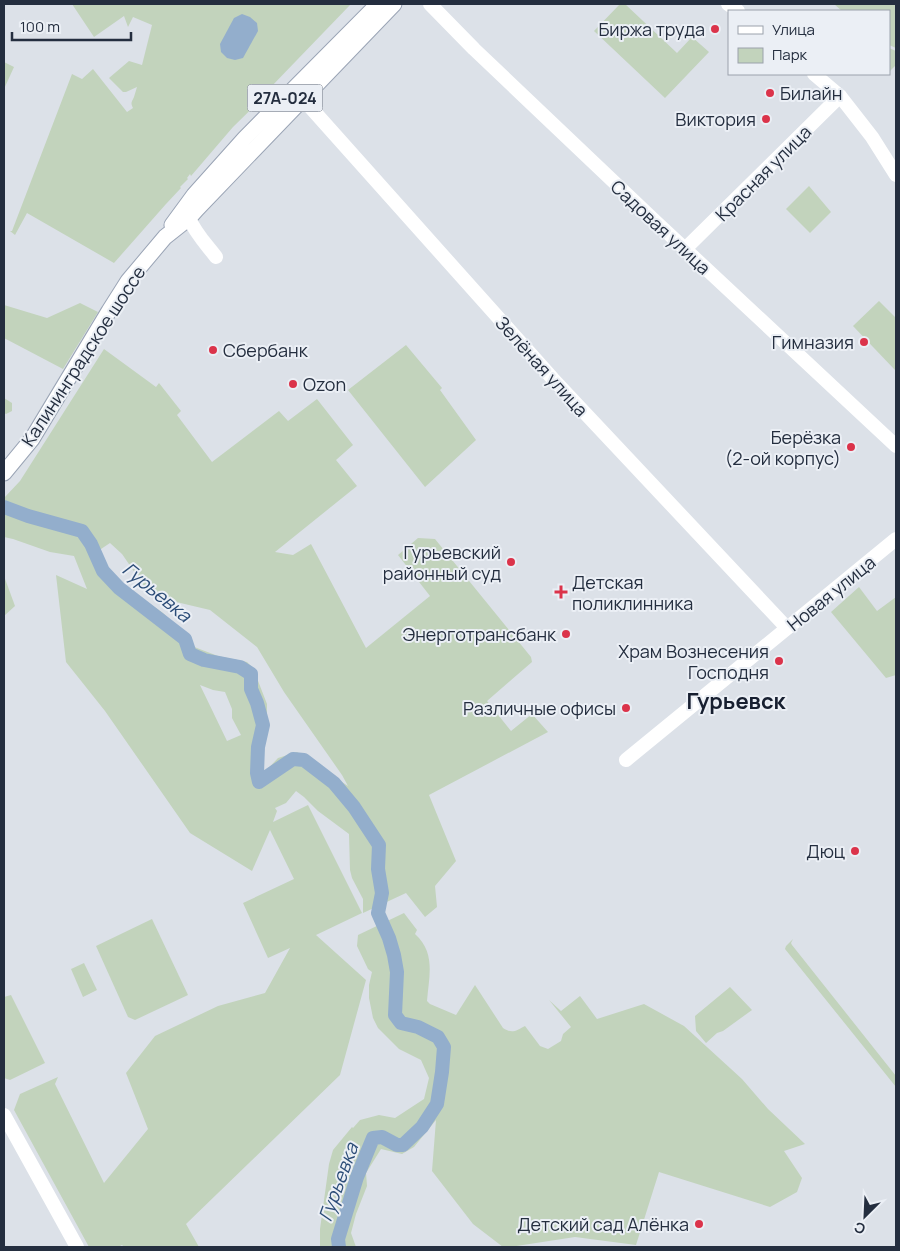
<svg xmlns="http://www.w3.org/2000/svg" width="900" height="1251" font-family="Manrope,sans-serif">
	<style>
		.green { fill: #c2d3bc; fill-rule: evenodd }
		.water { fill: #93aecc }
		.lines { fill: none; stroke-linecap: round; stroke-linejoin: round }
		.river { stroke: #93aecc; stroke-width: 14 }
		.primary-casing { stroke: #9aa4b5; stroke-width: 17 }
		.secondary { stroke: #fff; stroke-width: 14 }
		.primary { stroke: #fff; stroke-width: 15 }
		.poi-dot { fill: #db334a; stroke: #ebeff5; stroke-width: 2 }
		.labels { text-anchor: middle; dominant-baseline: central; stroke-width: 4; stroke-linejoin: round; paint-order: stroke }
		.shield { fill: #ebeff5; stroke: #606876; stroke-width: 1 }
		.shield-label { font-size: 16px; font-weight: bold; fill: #242e3f }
		.poi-label { font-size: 18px; fill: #242e3f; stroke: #ebeff5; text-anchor: end }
		.street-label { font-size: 18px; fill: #242e3f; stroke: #ebeff5 }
		.water-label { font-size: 19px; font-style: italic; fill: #2b4c77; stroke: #ebeff5 }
		.district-label { font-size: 22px; font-weight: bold; fill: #171f30; stroke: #ebeff5 }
	</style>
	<rect width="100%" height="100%" fill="#dce1e8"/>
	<g class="green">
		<path d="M72,4H351L269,89L270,91L233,127L191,176L190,174L187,178L188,179L180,187L181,188L166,204L114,263L27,213L15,235L10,231H12L72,74L82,79L93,69L127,112L133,108C130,102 132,102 134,97C135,94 136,90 137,87L126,92H123L109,78L129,61L142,65L152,25L133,17L128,27L124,16L94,37Z"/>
		<polygon points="620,4 625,4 677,53 692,37 709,52 665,98 594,31"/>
		<polygon points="834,4 896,4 896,48 889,45 889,11 842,11"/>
		<polygon points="889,48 896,51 896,65 889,72"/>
		<polygon points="4,62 14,67 4,89"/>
		<polygon points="809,186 831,212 810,233 786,209"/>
		<polygon points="879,301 896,318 896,368 895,370 853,326"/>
		<polygon points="80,303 98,312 63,369 4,338 4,305 47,318"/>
		<polygon points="406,345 442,388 440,390 476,440 425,487 348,390"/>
		<path d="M104,349L156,387L159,383L181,411L177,415L212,462L279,411L288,421L317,399L353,445L336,460L357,486L275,552L293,555L311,544L366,648L430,596L398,555L418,538L435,539L531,657L532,662L487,701L511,731L532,714L548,732L429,795L456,861L435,886L437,907L425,917L406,893L363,913V899L352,878L350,870L349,834L318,811L304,797L296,791L286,803L275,808L277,811L273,822L308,805L362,913L316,935L366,980L340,1075L186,1224L199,1247H124L122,1245L118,1247H89L14,1110L20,1094L58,1077L55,1084L104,1183L148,1129L126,1073L155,1036L218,1006L265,993L290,948L268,958L243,903L294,879L270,830L252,871L190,833L105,711L66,662L56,575L87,589L74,556L50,552L13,539L4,537V498L20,481ZM110,543L122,554L151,596L210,610L257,647L284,692L342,775L348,786L297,752L278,758L261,776L256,768L267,721V704L253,668L247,662L218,656L189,645L186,636L163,613L140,597L131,594L104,567L98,551ZM200,685L213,690L225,692L232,709V718L241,735L227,741Z"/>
		<polygon points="4,398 12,403 12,411 6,414 4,413"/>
		<polygon points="4,576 15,606 4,616"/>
		<polygon points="859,587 877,611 896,597 896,675 886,678 831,612"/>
		<path d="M404,913L417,930L415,934C436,953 429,976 427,1001L430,1004L456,1015L475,985L503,1028C512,1034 516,1031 525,1026L540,1046L548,1049L561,1041L563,1034L571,1027L549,1000L561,1011L580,996L597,1019L644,1004L684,1026L742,1079L768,1109L805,1144L784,1151L802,1178L797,1192L770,1207L659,1172L636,1245L575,1237L510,1247H503L473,1224L432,1171L436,1120L414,1147L402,1154L381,1149L366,1173L367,1186L356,1214L351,1233L356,1247H320V1229L329,1164L333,1150L352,1127L353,1128L360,1120L379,1115L395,1118L424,1099L429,1078L421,1060L399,1049L378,1028L373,1018L369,998V985L372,972L368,969L357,946L358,935Z"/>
		<polygon points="152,919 188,995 135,1020 128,1017 96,946"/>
		<polygon points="793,939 791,943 792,945 896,1076 896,1087 785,949 786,946"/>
		<polygon points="84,963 97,990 83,997 71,969"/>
		<polygon points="730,987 752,1010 723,1031 717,1033 706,1043 696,1031 695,1016"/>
		<polygon points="11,995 45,1063 10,1080 4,1078 4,997"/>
	</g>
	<polygon class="water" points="242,14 250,17 257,23 258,31 243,58 235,60 227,58 221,52 220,44 234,18"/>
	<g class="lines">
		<polyline class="river" points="4,507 28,516 82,531 91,544 103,571 119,588 185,639 190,654 204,660 240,667 251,674 251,689 257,703 263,725 258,747 257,773 259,782 293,759 304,760 334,783 354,807 379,845 378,869 382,893 378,913 389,938 394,955 397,972 395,1015 401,1023 418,1027 438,1037 444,1047 442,1072 437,1104 422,1127 403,1145 397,1145 382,1137 373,1138 357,1177 338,1239 339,1247"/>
		<defs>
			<g id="primary">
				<polyline points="172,225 194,195 245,138 378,4"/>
				<polyline points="4,473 32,439 109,311 128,281 165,237 189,218 197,209 394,4"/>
			</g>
		</defs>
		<use href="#primary" class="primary-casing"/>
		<g class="secondary">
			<polyline points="430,4 474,49 655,221 896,446"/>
			<polyline points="728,4 738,11"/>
			<polyline points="814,74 840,96 872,137 896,175"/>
			<polyline points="303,99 553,379 787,628"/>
			<path d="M189,218C195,233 207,245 216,257"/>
			<polyline points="685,249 840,96"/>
			<polyline points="626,760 896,539"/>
			<polyline points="4,1115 77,1247"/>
		</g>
		<use href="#primary" class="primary"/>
	</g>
	<g class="poi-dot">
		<circle cx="715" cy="29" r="5"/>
		<circle cx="770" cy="93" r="5"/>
		<circle cx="766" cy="119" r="5"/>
		<circle cx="864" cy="342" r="5"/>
		<circle cx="213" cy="350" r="5"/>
		<circle cx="293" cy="384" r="5"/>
		<circle cx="851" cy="447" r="5"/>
		<circle cx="511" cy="562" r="5"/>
		<path d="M558.5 584.5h5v5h5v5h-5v5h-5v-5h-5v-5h5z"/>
		<circle cx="566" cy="634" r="5"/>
		<circle cx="779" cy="661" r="5"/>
		<circle cx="626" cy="708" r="5"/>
		<circle cx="855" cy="851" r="5"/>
		<circle cx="699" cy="1224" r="5"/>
	</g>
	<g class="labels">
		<rect class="shield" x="247.5" y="84.5" width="75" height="27" rx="4"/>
		<g class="shield-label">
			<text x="285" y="98">27А-024</text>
		</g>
		<g class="poi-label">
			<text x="705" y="29">Биржа труда</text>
			<text x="780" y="93" text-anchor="start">Билайн</text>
			<text x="756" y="119">Виктория</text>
			<text x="854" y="342">Гимназия</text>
			<text x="223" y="350" text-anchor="start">Сбербанк</text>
			<text x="303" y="384" text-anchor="start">Ozon</text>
			<text x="841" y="437">Берёзка<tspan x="841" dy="21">(2-ой корпус)</tspan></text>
			<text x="501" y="552">Гурьевский<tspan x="501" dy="21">районный суд</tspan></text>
			<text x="572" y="582" text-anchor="start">Детская<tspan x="572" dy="21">поликлинника</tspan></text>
			<text x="556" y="634">Энерготрансбанк</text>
			<text x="769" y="651">Храм Вознесения<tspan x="769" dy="21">Господня</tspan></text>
			<text x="616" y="708">Различные офисы</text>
			<text x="845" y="851">Дюц</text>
			<text x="689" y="1224">Детский сад Алёнка</text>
		</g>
		<g class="street-label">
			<text transform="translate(763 173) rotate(-45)">Красная улица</text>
			<text transform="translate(661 227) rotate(43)">Садовая улица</text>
			<text transform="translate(83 356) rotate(-57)">Калининградское шоссе</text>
			<text transform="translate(542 366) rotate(48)">Зелёная улица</text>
			<text transform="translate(831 593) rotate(-39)">Новая улица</text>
		</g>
		<g class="water-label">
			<text transform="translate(157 592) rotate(39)">Гурьевка</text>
			<text transform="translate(338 1182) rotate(-70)">Гурьевка</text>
		</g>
		<g class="district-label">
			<text x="736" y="701">Гурьевск</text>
		</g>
	</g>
	<rect width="900" height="1251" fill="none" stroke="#242e3f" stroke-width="10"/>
	<rect x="728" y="10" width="162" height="65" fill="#ebeff5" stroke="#9ba2ac"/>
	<rect x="738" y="26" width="25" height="8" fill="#ffffff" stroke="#9ba2ac"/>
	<text x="772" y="35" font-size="15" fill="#242e3f">Улица</text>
	<rect x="738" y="48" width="25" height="15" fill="#c2d3bc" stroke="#9ba2ac"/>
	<text x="772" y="60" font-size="15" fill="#242e3f">Парк</text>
	<g transform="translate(865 1216) rotate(204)" stroke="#ebeff5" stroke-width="4" paint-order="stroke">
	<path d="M0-4L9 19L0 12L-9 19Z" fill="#242e3f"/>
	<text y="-8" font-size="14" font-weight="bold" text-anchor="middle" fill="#242e3f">С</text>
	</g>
	<path d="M12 32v8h119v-8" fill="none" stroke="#242e3f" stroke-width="2.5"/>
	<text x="20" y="32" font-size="15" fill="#242e3f" stroke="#ebeff5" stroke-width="4" paint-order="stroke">100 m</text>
</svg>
